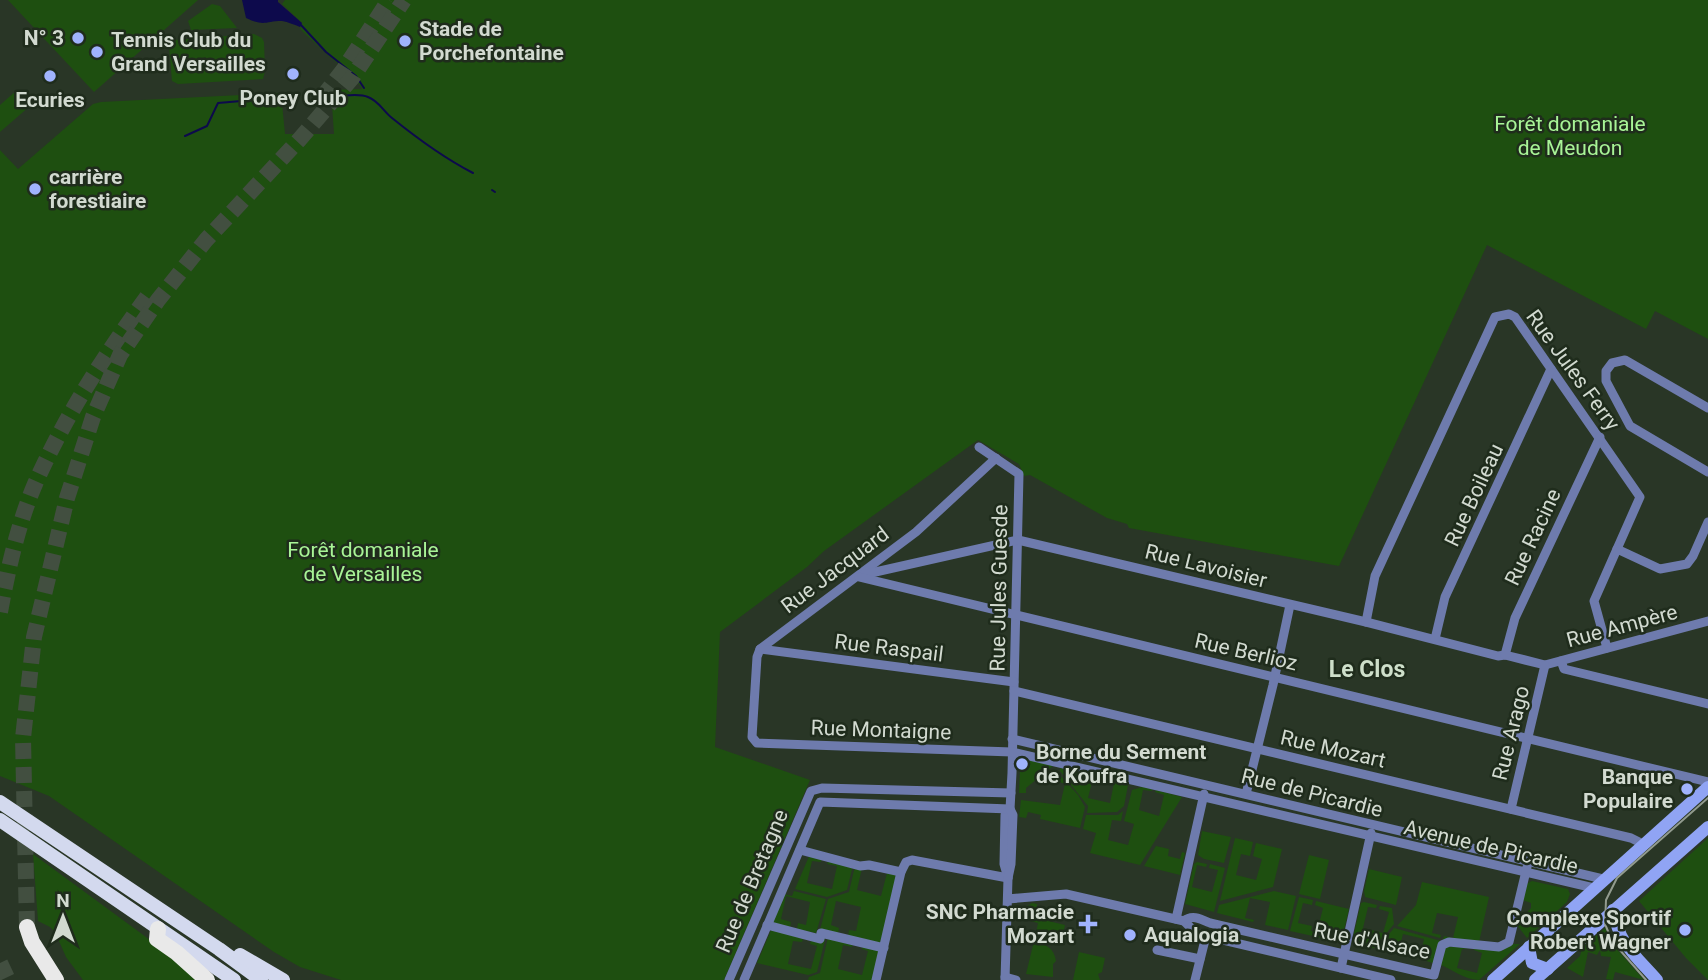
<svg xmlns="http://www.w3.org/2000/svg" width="1708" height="980" font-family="Roboto,sans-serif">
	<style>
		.green { fill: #1e4f10 }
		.water { fill: #0d0a4c }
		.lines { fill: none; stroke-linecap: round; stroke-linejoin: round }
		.stream { stroke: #0d0a4c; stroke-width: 2 }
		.motorway-tunnel { stroke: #424f40; stroke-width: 16; stroke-dasharray: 16 8; stroke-linecap: butt }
		.minor { stroke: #6e7bad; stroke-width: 9 }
		.secondary { stroke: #90a4f4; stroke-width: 12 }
		.trunk { stroke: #d3d9ee; stroke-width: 14 }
		.motorway { stroke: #e9e9e9; stroke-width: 16 }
		.tram { stroke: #929b8f; stroke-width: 2 }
		.poi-dot { fill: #a0b3fd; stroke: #1f2c1c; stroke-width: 2.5 }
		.labels { text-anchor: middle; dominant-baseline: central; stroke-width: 5; stroke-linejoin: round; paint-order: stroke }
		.poi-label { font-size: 21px; font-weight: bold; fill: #d2dad0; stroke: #1f2c1c; text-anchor: start }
		.park-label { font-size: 21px; fill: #a8f496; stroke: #1f2c1c }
		.street-label { font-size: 21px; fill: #d2dad0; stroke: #1f2c1c }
		.neighbourhood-label { font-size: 23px; font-weight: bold; fill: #cedfca; stroke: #1f2c1c }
	</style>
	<rect width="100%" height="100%" fill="#293626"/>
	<g class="green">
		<polygon points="8,0 198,0 94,92"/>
		<polygon points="285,0 1708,0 1708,339 1655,311 1646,329 1487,245 1339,566 1129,528 1127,524 1107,518 1030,475 1024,476 1019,464 978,440 824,551 807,567 720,632 715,747 810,780 724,980 341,980 300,967 274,952 49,796 0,776 0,150 18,169 93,104 101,102 281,93 285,134 334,134 331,90 362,89 354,76 332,59 300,29 302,23 282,4"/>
		<polygon points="212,4 220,6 237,28 191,30 188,21"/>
		<polygon points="254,34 262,38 264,42 265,71 263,79 178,84 172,81 169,47 173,40"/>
		<polygon points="16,91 30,106 0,132 0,105"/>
		<polygon points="1029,760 1054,765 1026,788 1026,793 1019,793 1020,770"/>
		<polygon points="1060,768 1102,778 1093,778 1088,798 1110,803 1114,783 1105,780 1106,779 1128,785 1124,806 1117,812 1087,813 1088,806 1060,771"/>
		<polygon points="1059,774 1078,795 1085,807 1080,828 1040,819 1041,815 1028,812 1026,818 1019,817 1021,800 1060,805 1065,784 1057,781"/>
		<polygon points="1142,787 1152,789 1152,791 1143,790 1139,810 1159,816 1164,795 1155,792 1156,790 1182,797 1140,865 1090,853 1096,833 1083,829 1086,815 1118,815 1123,811 1121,821 1112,820 1108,840 1128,845 1134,824 1124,821 1132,790"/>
		<polygon points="1202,831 1231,837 1224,863 1204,859 1198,855"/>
		<polygon points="1235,838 1253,842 1250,856 1241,854 1236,875 1256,880 1262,859 1253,856 1256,843 1282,849 1273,887 1220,901"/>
		<polygon points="1708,838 1708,980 1686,958 1639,901"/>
		<polygon points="1156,846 1169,849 1168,856 1180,859 1182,852 1185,853 1180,875 1144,866"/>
		<polygon points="33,854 146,937 199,980 83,980 66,957 55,932 50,927 38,921"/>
		<polygon points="810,854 822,857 821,862 812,861 807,883 832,889 837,866 827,864 829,859 853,865 847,890 827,897 795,889"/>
		<polygon points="1309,855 1329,860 1320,899 1299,894"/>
		<polygon points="1197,862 1207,864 1206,867 1197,865 1192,887 1212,892 1218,870 1209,868 1210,864 1225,868 1214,912 1185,904 1194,864"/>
		<polygon points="855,866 862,868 857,890 881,896 887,873 878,871 900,873 884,945 848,936 849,930 856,931 861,907 836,901 831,925 839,928 838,934 820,930 828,899 849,892"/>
		<polygon points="1369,869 1402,877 1396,905 1365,897 1364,891"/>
		<polygon points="1532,881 1568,889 1570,894 1567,902 1527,938 1516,924 1531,908 1531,903 1523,900 1526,884"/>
		<polygon points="1422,882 1489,897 1479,942 1443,939 1444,936 1453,938 1458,917 1437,913 1432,933 1441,935 1440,938 1397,926 1416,905"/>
		<polygon points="794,891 826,899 816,933 797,929 798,923 806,925 810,902 786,896 781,919 791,922 790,928 771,923 783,894 792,896"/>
		<polygon points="1274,891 1296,896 1288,930 1265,925 1270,902 1250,898 1245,918 1254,920 1253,922 1217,913 1219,905"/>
		<polygon points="1299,897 1313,900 1312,905 1303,903 1298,923 1312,926 1311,931 1342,938 1340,942 1290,931"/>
		<polygon points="1316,901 1349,909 1343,934 1318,928 1323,908 1315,905"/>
		<polygon points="1364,902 1377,905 1376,908 1368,907 1363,928 1383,933 1389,912 1379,909 1380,906 1392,908 1394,924 1374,948 1356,945 1352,942 1361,903"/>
		<polygon points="1032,903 1037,904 1037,907 1042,909 1040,919 1065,925 1061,944 1052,938 1047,941 1035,938 1038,923 1018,918 1020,911"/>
		<polygon points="772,928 804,936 802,942 793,941 788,964 811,969 817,946 810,944 812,938 826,936 817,972 808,975 757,963"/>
		<polygon points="1394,928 1441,941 1436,964 1420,959 1424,939 1403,934 1398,954 1377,949"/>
		<polygon points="1605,928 1614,946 1644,980 1615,972 1613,980 1606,979 1611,957 1601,956 1600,950 1597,955 1588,952 1583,977 1567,968 1580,956 1582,948"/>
		<polygon points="828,937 853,942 852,947 843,945 838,969 862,975 868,951 862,949 863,945 882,949 874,980 808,980 809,977 820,973"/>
		<path d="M1034,941C1047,945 1054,948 1056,961L1053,964V977L1026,974Z"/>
		<path d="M1511,944H1520L1479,980C1465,980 1452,969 1438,964L1445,946L1469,948L1462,949L1457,968L1477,973L1482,953L1474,950V948L1502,951Z"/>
		<polygon points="1079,952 1105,958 1102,972 1098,974 1100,980 1073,980"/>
	</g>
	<path class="water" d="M242,0H278V2L302,23L300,27C295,25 288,22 282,21C265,21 265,27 246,18Z"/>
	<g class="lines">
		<g class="stream">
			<polyline points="301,25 326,52 356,76 364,88"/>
			<path d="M336,96C346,96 359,93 368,97C379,101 383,111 392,118C418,139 444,158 473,173"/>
			<polyline points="185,136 207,126 218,103 278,98"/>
			<polyline points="492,190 495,192"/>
		</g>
		<g class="motorway-tunnel">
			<polyline points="321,99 344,69 389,0"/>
			<path d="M0,612C8,569 18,524 35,484C65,416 104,356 147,297"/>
			<polyline points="27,927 23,738 34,637 67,498 93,417 120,355 158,300 206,240 299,140 352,78 404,0"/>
			<polyline points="0,963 8,980"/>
		</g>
		<g class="minor">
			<polyline points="1708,408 1625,360 1612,363 1606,371 1606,381 1630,426 1708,472"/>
			<polyline points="979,447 1019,474 1012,773 1010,809 1005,815 1004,864 1008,878"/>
			<polyline points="996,458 916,532 760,649 757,657 752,737 757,743 1012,752 1594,888"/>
			<polyline points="1617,549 1660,569 1687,564 1693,556 1708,522"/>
			<polyline points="862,575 1018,540 1366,622 1498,656 1505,655 1545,665 1708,621"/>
			<polyline points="859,577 1708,782"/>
			<polyline points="1366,622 1375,576 1495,317 1509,314 1515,317 1640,497 1594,601 1607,648"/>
			<polyline points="1435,639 1445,597 1551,369"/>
			<polyline points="760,649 1014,682"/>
			<polyline points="1505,655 1515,618 1600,437"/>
			<polyline points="1561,661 1564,669 1708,704"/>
			<polyline points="1014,691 1631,838 1639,842 1640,845"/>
			<polyline points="1012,739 1603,879"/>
			<polyline points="1246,794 1273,685 1290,605"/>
			<polyline points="1511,809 1545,665"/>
			<polyline points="800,850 860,866 869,865 901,872"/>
			<polyline points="1008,899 1066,894 1184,921 1196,933 1206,936 1391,980"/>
			<polyline points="1176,919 1204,794"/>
			<path d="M1184,921C1192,914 1201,919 1210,923L1434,975L1442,945L1449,942L1499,947L1509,942L1527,867"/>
			<polyline points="767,925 820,939 821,933 884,948"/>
			<polyline points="1157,950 1200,959"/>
			<polyline points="1341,968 1371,833"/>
			<polyline points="1005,977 1016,980"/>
			<polyline points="729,980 811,791 822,788 1011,793"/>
			<polyline points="744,980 820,802 1010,809"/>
			<polyline points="876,980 901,872 906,862 912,860 1008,878"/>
			<polyline points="1005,980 1008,878 1011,864 1013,815 1010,809"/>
			<polyline points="1195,980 1206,936"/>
		</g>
		<g class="secondary">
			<path d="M1613,910C1619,944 1635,955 1657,980"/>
			<polyline points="1529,947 1532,963 1548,969"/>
			<polyline points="1493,980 1708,787"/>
			<polyline points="1535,980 1708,827"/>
		</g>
		<g class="trunk">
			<polyline points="0,802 219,949 261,980"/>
			<polyline points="0,820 234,980"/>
			<polyline points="240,955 283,980"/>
		</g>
		<g class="motorway">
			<polyline points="27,927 32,942 56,980"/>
			<polyline points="158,929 157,939 177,953 207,980"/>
		</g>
		<polyline class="tram" points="1646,980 1612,941 1605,924 1606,900 1617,878 1708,798"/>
	</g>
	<g class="poi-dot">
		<circle cx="78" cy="38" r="7"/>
		<circle cx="405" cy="41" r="7"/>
		<circle cx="97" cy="52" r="7"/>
		<circle cx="293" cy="74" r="7"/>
		<circle cx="50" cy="76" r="7"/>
		<circle cx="35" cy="189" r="7"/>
		<circle cx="1022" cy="764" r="7"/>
		<circle cx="1687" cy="789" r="7"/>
		<path d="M1084.5 913.5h7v7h7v7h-7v7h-7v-7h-7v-7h7z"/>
		<circle cx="1685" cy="930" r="7"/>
		<circle cx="1130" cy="935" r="7"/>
	</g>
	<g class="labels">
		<g class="poi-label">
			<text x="419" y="29">Stade de<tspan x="419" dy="24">Porchefontaine</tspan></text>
			<text x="64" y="38" text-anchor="end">N° 3</text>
			<text x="111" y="40">Tennis Club du<tspan x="111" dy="24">Grand Versailles</tspan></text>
			<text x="293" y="98" text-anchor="middle">Poney Club</text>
			<text x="50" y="100" text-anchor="middle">Ecuries</text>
			<text x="49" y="177">carrière<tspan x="49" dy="24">forestiaire</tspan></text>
			<text x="1036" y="752">Borne du Serment<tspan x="1036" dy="24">de Koufra</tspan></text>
			<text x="1673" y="777" text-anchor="end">Banque<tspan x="1673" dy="24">Populaire</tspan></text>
			<text x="1074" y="912" text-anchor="end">SNC Pharmacie<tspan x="1074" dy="24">Mozart</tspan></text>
			<text x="1671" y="918" text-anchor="end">Complexe Sportif<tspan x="1671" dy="24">Robert Wagner</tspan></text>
			<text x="1144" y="935">Aqualogia</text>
		</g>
		<g class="park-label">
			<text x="1570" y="124">Forêt domaniale<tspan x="1570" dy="24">de Meudon</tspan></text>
			<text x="363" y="550">Forêt domaniale<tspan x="363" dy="24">de Versailles</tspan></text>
		</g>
		<g class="street-label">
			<text transform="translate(1573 370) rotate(54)">Rue Jules Ferry</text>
			<text transform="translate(1474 495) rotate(-65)">Rue Boileau</text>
			<text transform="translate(1533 537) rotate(-65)">Rue Racine</text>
			<text transform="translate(1206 566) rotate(14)">Rue Lavoisier</text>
			<text transform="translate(835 570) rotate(-37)">Rue Jacquard</text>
			<text transform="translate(999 588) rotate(-89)">Rue Jules Guesde</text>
			<text transform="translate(1622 626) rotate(-15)">Rue Ampère</text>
			<text transform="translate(889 648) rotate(7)">Rue Raspail</text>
			<text transform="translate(1246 652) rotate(13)">Rue Berlioz</text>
			<text transform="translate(881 730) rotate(2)">Rue Montaigne</text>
			<text transform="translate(1511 733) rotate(-76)">Rue Arago</text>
			<text transform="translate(1333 749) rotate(13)">Rue Mozart</text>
			<text transform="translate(1312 793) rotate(14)">Rue de Picardie</text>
			<text transform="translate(1491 847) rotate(13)">Avenue de Picardie</text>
			<text transform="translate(752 881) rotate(-67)">Rue de Bretagne</text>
			<text transform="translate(1372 941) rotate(11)">Rue d'Alsace</text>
		</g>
		<g class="neighbourhood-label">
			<text x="1367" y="669">Le Clos</text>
		</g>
	</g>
	<g transform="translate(63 917)" stroke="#1f2c1c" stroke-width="5" paint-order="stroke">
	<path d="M0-5L12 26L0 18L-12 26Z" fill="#d2dad0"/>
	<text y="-10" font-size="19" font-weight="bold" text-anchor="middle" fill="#d2dad0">N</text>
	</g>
</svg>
